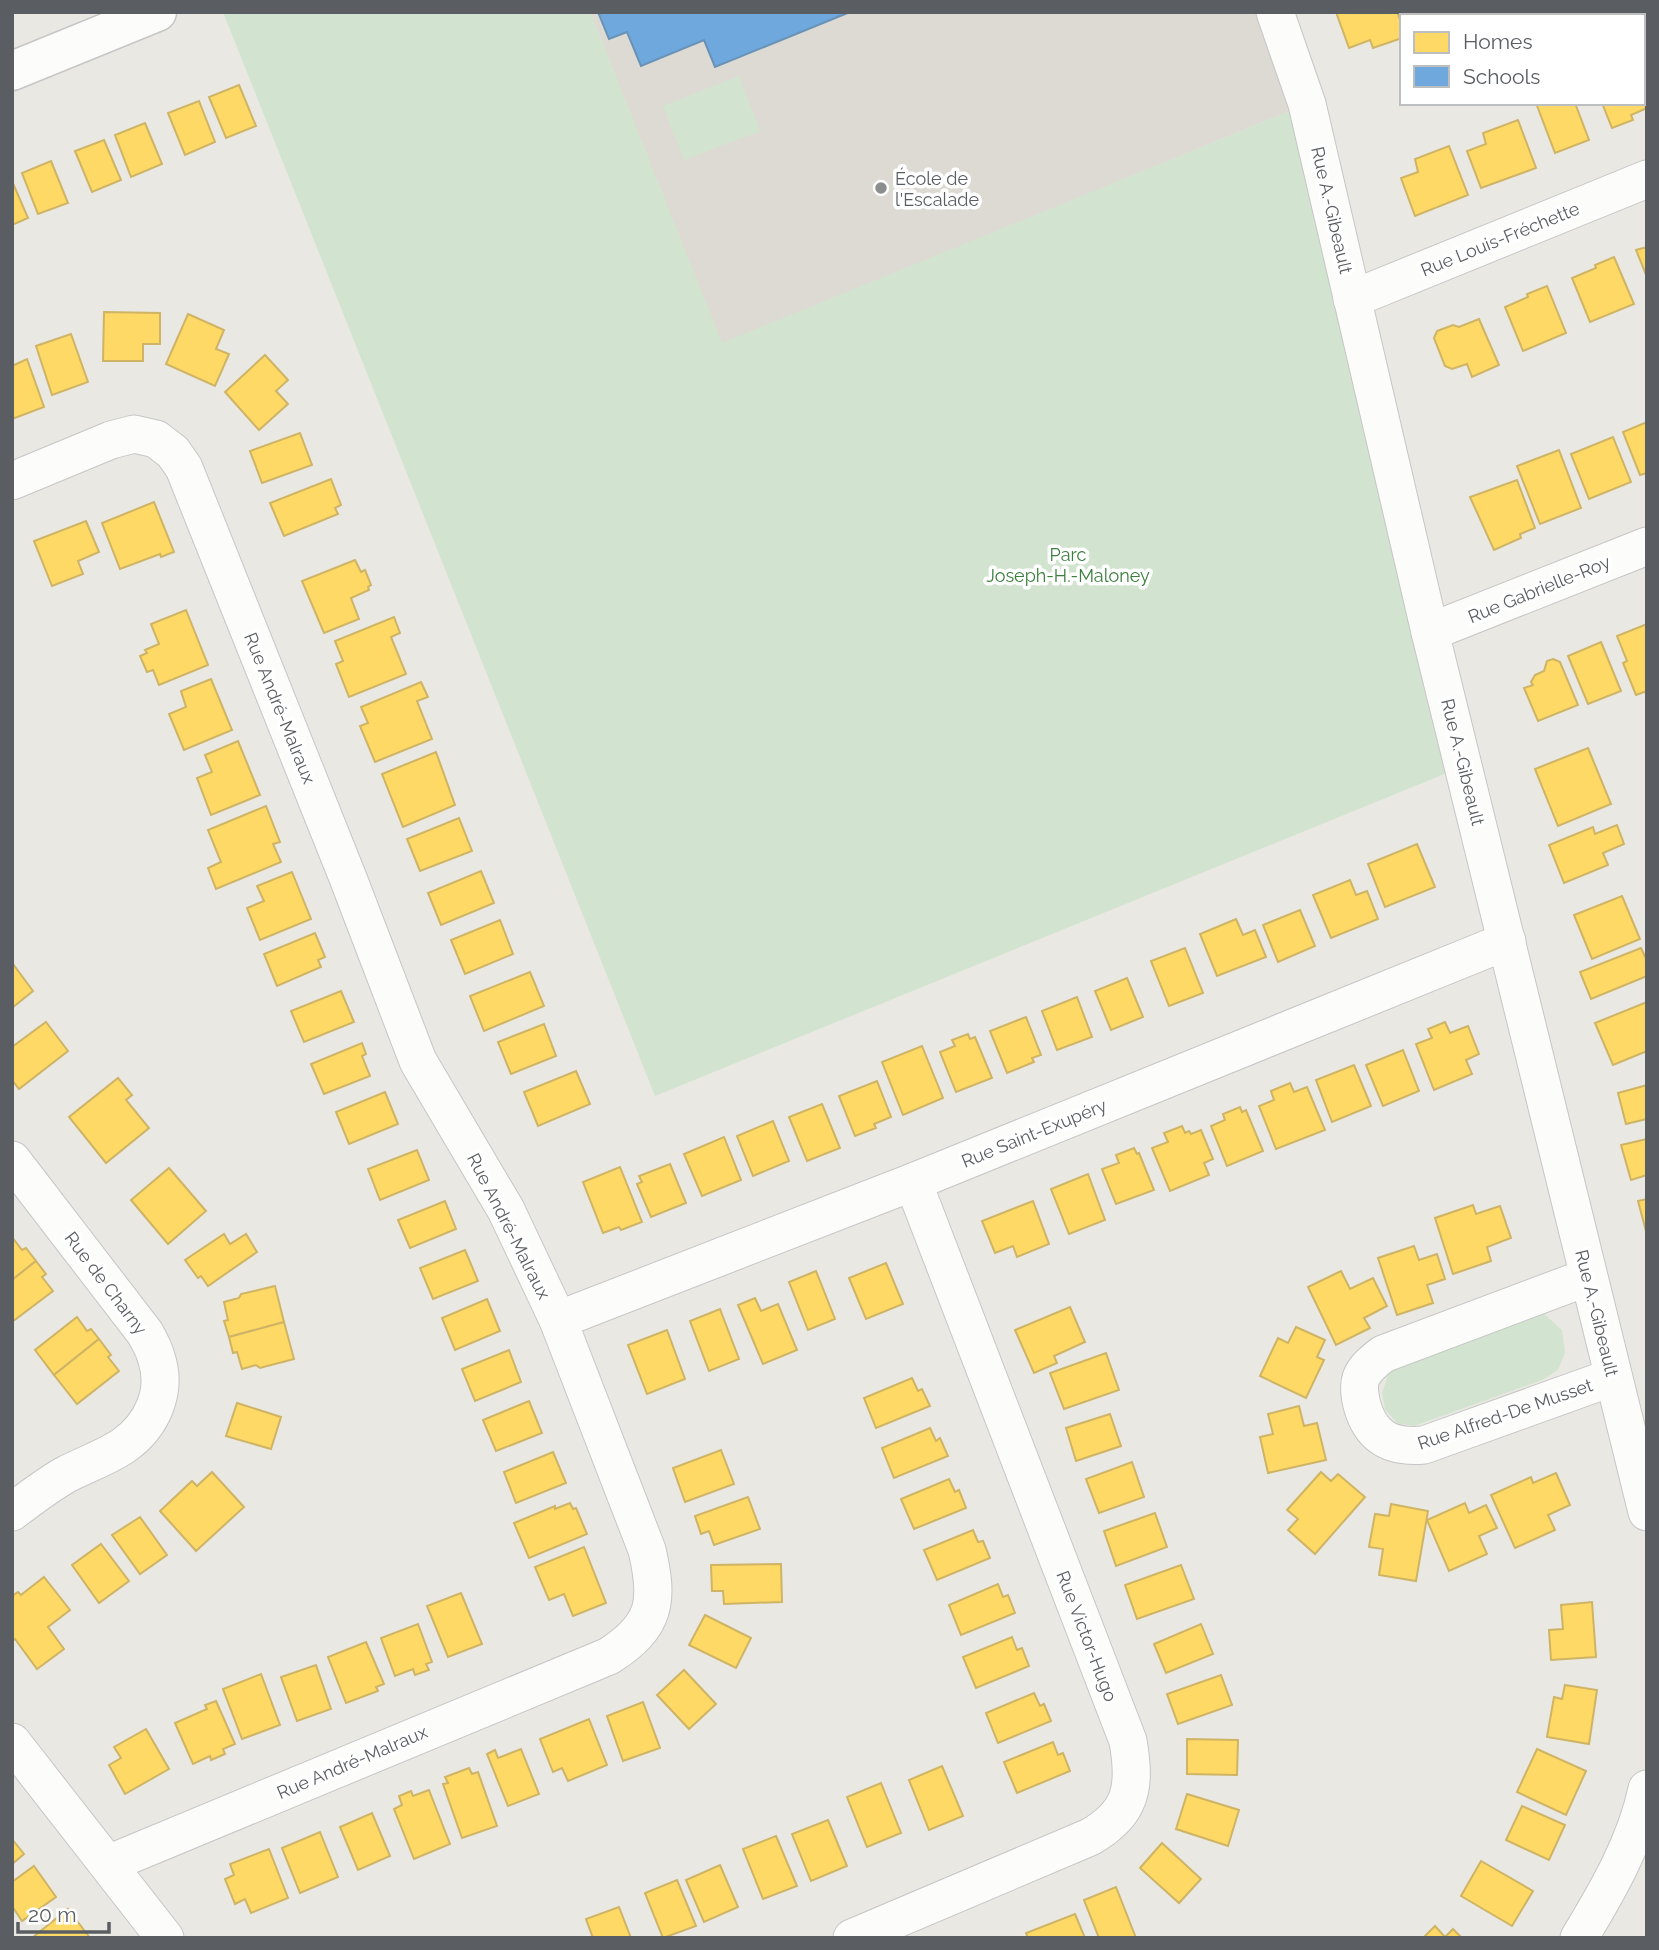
<svg xmlns="http://www.w3.org/2000/svg" width="1659" height="1950" font-family="Raleway,sans-serif">
	<style>
		.education { fill: #dcdad3 }
		.green { fill: #d2e4cf }
		.homes { fill: #ffd966; stroke: #ceb464; stroke-width: 2 }
		.schools { fill: #6fa8dc; stroke: #6992b7; stroke-width: 2 }
		.lines { fill: none; stroke-linecap: round; stroke-linejoin: round }
		.minor-casing { stroke: #c6c6c6; stroke-width: 39 }
		.tertiary-casing { stroke: #c6c6c6; stroke-width: 41 }
		.minor { stroke: #fcfcfb; stroke-width: 37 }
		.tertiary { stroke: #fcfcfb; stroke-width: 38 }
		.poi-dot { fill: #8c8e8e; stroke: #fff; stroke-width: 2.5 }
		.labels { text-anchor: middle; dominant-baseline: central; stroke-width: 7; stroke-linejoin: round; paint-order: stroke }
		.poi-label { font-size: 18px; fill: #5a5d61; stroke: #fff; text-anchor: start }
		.street-label { font-size: 18px; fill: #5a5d61; stroke: #fff }
		.park-label { font-size: 18px; fill: #3b7f3d; stroke: #fff }
	</style>
	<rect width="100%" height="100%" fill="#e9e8e3"/>
	<polygon class="education" points="590,12 1275,12 1307,104 722,344"/>
	<g class="green">
		<polygon points="223,12 590,12 722,343 1307,104 1464,766 655,1096"/>
		<polygon points="739,76 760,131 684,160 663,106"/>
		<polygon points="1544,1314 1562,1330 1565,1353 1558,1370 1542,1380 1414,1426 1397,1423 1385,1409 1382,1393 1389,1372 1399,1361 1521,1315"/>
	</g>
	<g class="homes">
		<polygon points="1336,12 1397,12 1402,25 1402,38 1373,48 1370,40 1349,48"/>
		<polygon points="1418,12 1474,12 1466,16 1419,16"/>
		<polygon points="1646,60 1647,105 1645,109 1631,115 1633,120 1612,128 1602,103 1643,103 1643,62"/>
		<polygon points="239,85 256,126 226,138 209,97"/>
		<polygon points="199,101 215,142 185,155 168,113"/>
		<polygon points="1536,103 1575,103 1589,140 1555,153"/>
		<polygon points="1518,120 1536,168 1481,188 1467,151 1486,144 1483,133"/>
		<polygon points="145,123 162,164 131,177 115,135"/>
		<polygon points="104,140 121,180 92,192 75,151"/>
		<polygon points="1449,146 1468,195 1415,216 1401,178 1418,172 1415,159"/>
		<polygon points="51,161 68,203 38,214 22,173"/>
		<polygon points="12,181 28,218 12,225"/>
		<polygon points="1647,247 1647,277 1636,250"/>
		<polygon points="1614,257 1634,304 1590,322 1572,278 1596,268 1595,265"/>
		<polygon points="1547,286 1566,333 1523,351 1505,307 1528,297 1527,294"/>
		<polygon points="104,312 160,313 160,344 143,344 143,361 103,361"/>
		<polygon points="188,314 224,330 216,349 229,354 215,386 166,364"/>
		<polygon points="1479,319 1499,365 1472,377 1467,364 1452,369 1445,366 1434,338 1437,331 1453,325 1459,327"/>
		<polygon points="71,334 88,382 52,395 36,346"/>
		<polygon points="265,355 288,380 276,391 288,404 259,430 225,392"/>
		<polygon points="27,359 44,407 12,419 12,366"/>
		<polygon points="1647,422 1647,473 1640,475 1623,432"/>
		<polygon points="300,433 312,465 262,483 250,451"/>
		<polygon points="1613,437 1631,482 1589,499 1571,454"/>
		<polygon points="1559,450 1581,508 1540,524 1517,466"/>
		<polygon points="331,479 341,505 335,508 338,514 284,536 270,503"/>
		<polygon points="1517,480 1535,528 1520,534 1521,538 1494,550 1470,497"/>
		<polygon points="154,502 174,552 161,557 160,554 120,569 102,523"/>
		<polygon points="86,521 99,552 78,561 83,574 52,586 34,541"/>
		<polygon points="355,560 361,572 365,570 371,585 368,587 369,590 351,598 359,619 324,633 302,581"/>
		<polygon points="186,610 208,665 159,685 153,670 147,672 140,656 147,653 145,650 159,644 151,624"/>
		<polygon points="394,617 400,633 391,637 406,674 349,697 336,664 343,661 335,641"/>
		<polygon points="1647,624 1647,691 1636,695 1623,663 1627,661 1617,636"/>
		<polygon points="1601,642 1621,691 1588,704 1568,656"/>
		<polygon points="1553,659 1560,662 1578,705 1538,721 1524,688 1533,685 1531,682 1535,675 1544,671 1547,661"/>
		<polygon points="211,679 232,730 184,750 169,714 186,707 181,691"/>
		<polygon points="421,682 428,697 417,701 432,739 375,762 360,726 368,723 361,707"/>
		<polygon points="238,741 260,795 211,815 197,778 212,772 205,755"/>
		<polygon points="1588,748 1611,804 1558,826 1535,769"/>
		<polygon points="436,752 455,805 403,827 382,774"/>
		<polygon points="266,806 280,842 273,844 281,862 216,889 208,868 221,862 208,830"/>
		<polygon points="459,818 472,851 420,871 407,839"/>
		<polygon points="1617,825 1624,844 1603,853 1608,865 1564,883 1549,845 1593,827 1595,834"/>
		<polygon points="1417,844 1435,887 1385,907 1368,864"/>
		<polygon points="481,871 494,903 441,925 428,893"/>
		<polygon points="292,872 311,919 260,940 247,908 264,901 257,886"/>
		<polygon points="1350,880 1356,895 1367,891 1378,919 1331,938 1313,895"/>
		<polygon points="1622,896 1640,939 1592,959 1574,915"/>
		<polygon points="1300,910 1315,946 1278,962 1263,925"/>
		<polygon points="1236,919 1243,935 1255,930 1266,957 1217,976 1200,934"/>
		<polygon points="500,920 513,954 465,974 451,940"/>
		<polygon points="315,933 325,957 318,960 321,967 277,986 264,954"/>
		<polygon points="1185,948 1203,993 1169,1006 1151,961"/>
		<polygon points="1641,948 1647,961 1647,976 1591,999 1580,972"/>
		<polygon points="13,964 33,991 12,1008 12,965"/>
		<polygon points="530,972 544,1006 484,1031 470,996"/>
		<polygon points="1127,978 1143,1017 1111,1030 1095,991"/>
		<polygon points="341,991 354,1022 304,1042 291,1011"/>
		<polygon points="1077,997 1092,1037 1057,1050 1042,1011"/>
		<polygon points="1647,1002 1647,1051 1613,1065 1595,1023"/>
		<polygon points="1026,1017 1041,1055 1032,1058 1034,1062 1007,1073 990,1031"/>
		<polygon points="46,1022 68,1051 19,1089 12,1080 12,1047"/>
		<polygon points="1445,1022 1450,1033 1468,1026 1479,1054 1466,1060 1472,1074 1434,1090 1416,1044 1432,1038 1428,1029"/>
		<polygon points="544,1024 556,1056 511,1074 498,1042"/>
		<polygon points="968,1034 970,1039 975,1037 992,1078 956,1092 940,1052 955,1046 952,1040"/>
		<polygon points="362,1043 366,1054 362,1056 370,1076 324,1094 311,1064"/>
		<polygon points="922,1046 943,1098 903,1115 882,1062"/>
		<polygon points="1403,1050 1419,1091 1383,1106 1366,1065"/>
		<polygon points="1354,1065 1371,1106 1332,1122 1316,1080"/>
		<polygon points="576,1071 590,1104 538,1126 524,1092"/>
		<polygon points="118,1078 132,1095 126,1100 149,1128 106,1163 69,1117"/>
		<polygon points="877,1081 891,1117 874,1124 876,1128 855,1136 839,1096"/>
		<polygon points="1290,1083 1294,1092 1307,1087 1325,1130 1276,1149 1259,1106 1274,1100 1271,1091"/>
		<polygon points="1647,1085 1647,1119 1626,1124 1618,1093"/>
		<polygon points="385,1092 398,1124 349,1144 336,1112"/>
		<polygon points="822,1104 840,1148 807,1161 789,1117"/>
		<polygon points="1240,1107 1242,1112 1246,1110 1263,1151 1227,1166 1211,1126 1225,1120 1223,1114"/>
		<polygon points="773,1121 789,1161 753,1176 737,1136"/>
		<polygon points="1182,1126 1185,1133 1189,1131 1191,1134 1201,1130 1213,1159 1204,1163 1209,1175 1170,1191 1152,1148 1168,1142 1164,1133"/>
		<polygon points="724,1137 741,1180 702,1196 684,1154"/>
		<polygon points="1647,1139 1647,1175 1631,1180 1621,1145"/>
		<polygon points="1134,1148 1137,1154 1139,1153 1154,1190 1116,1204 1102,1169 1119,1163 1116,1155"/>
		<polygon points="417,1150 429,1180 380,1200 368,1169"/>
		<polygon points="670,1164 686,1203 651,1217 637,1184 642,1182 639,1176"/>
		<polygon points="620,1167 642,1222 621,1230 619,1227 603,1233 583,1182"/>
		<polygon points="169,1168 206,1211 168,1244 131,1200"/>
		<polygon points="1088,1174 1105,1220 1069,1234 1051,1189"/>
		<polygon points="1647,1199 1647,1235 1638,1201"/>
		<polygon points="445,1201 456,1229 410,1248 398,1220"/>
		<polygon points="1033,1201 1049,1244 1017,1257 1013,1246 995,1253 982,1221"/>
		<polygon points="1473,1205 1476,1214 1500,1206 1511,1238 1487,1247 1491,1261 1453,1274 1435,1218"/>
		<polygon points="224,1234 230,1244 246,1234 257,1252 208,1286 201,1276 198,1278 185,1260"/>
		<polygon points="12,1237 22,1250 26,1248 36,1261 12,1280"/>
		<polygon points="1414,1246 1419,1260 1437,1254 1445,1279 1427,1285 1433,1303 1397,1315 1378,1258"/>
		<polygon points="465,1250 478,1281 433,1299 420,1268"/>
		<polygon points="36,1261 46,1274 42,1277 53,1291 12,1322 12,1280"/>
		<polygon points="886,1263 903,1304 866,1319 849,1278"/>
		<polygon points="816,1271 835,1319 808,1330 789,1282"/>
		<polygon points="1341,1271 1350,1289 1373,1278 1387,1306 1364,1318 1370,1328 1336,1345 1308,1287"/>
		<polygon points="275,1286 284,1322 229,1337 224,1321 228,1320 224,1302 239,1298 241,1294"/>
		<polygon points="755,1298 761,1311 778,1304 797,1350 763,1364 738,1305"/>
		<polygon points="487,1299 500,1331 455,1350 442,1318"/>
		<polygon points="1070,1307 1085,1342 1054,1356 1057,1363 1034,1373 1015,1330"/>
		<polygon points="720,1309 739,1359 709,1371 690,1321"/>
		<polygon points="77,1317 87,1331 91,1329 99,1339 54,1375 35,1350"/>
		<polygon points="284,1322 294,1359 260,1368 256,1365 242,1369 237,1352 233,1353 229,1337"/>
		<polygon points="1296,1327 1325,1340 1317,1357 1324,1360 1306,1398 1260,1376 1278,1338 1288,1343"/>
		<polygon points="667,1330 685,1379 647,1394 628,1345"/>
		<polygon points="99,1339 111,1355 108,1357 119,1371 77,1404 54,1375"/>
		<polygon points="509,1350 521,1382 475,1401 462,1369"/>
		<polygon points="1106,1353 1119,1390 1064,1409 1050,1373"/>
		<polygon points="912,1378 918,1391 922,1389 930,1406 876,1428 864,1398"/>
		<polygon points="529,1401 542,1433 496,1451 483,1420"/>
		<polygon points="237,1403 281,1417 271,1449 226,1436"/>
		<polygon points="1299,1406 1304,1426 1317,1423 1326,1460 1268,1473 1260,1437 1273,1434 1268,1414"/>
		<polygon points="1110,1414 1121,1446 1076,1461 1066,1428"/>
		<polygon points="930,1428 936,1441 940,1438 948,1456 894,1478 882,1448"/>
		<polygon points="721,1450 734,1484 685,1502 673,1468"/>
		<polygon points="553,1452 566,1483 516,1503 504,1472"/>
		<polygon points="1132,1462 1144,1497 1099,1513 1086,1479"/>
		<polygon points="212,1472 244,1507 196,1551 160,1511 192,1481 197,1486"/>
		<polygon points="1321,1472 1331,1481 1338,1474 1365,1497 1315,1554 1288,1530 1298,1519 1287,1510"/>
		<polygon points="1556,1473 1570,1505 1548,1515 1555,1530 1515,1548 1491,1495 1531,1477 1533,1483"/>
		<polygon points="949,1479 955,1492 959,1490 966,1508 914,1529 901,1499"/>
		<polygon points="748,1497 760,1529 714,1545 709,1531 701,1534 695,1516"/>
		<polygon points="570,1503 573,1509 576,1508 587,1534 529,1558 514,1523 555,1506 555,1509"/>
		<polygon points="1465,1503 1469,1513 1486,1505 1497,1528 1479,1536 1487,1554 1449,1571 1427,1520"/>
		<polygon points="1391,1504 1428,1511 1416,1581 1379,1575 1383,1549 1369,1547 1375,1514 1389,1516"/>
		<polygon points="1155,1513 1167,1547 1116,1566 1104,1531"/>
		<polygon points="140,1517 167,1555 140,1574 112,1535"/>
		<polygon points="973,1530 978,1542 983,1541 990,1558 937,1580 924,1550"/>
		<polygon points="101,1544 129,1581 99,1603 72,1565"/>
		<polygon points="584,1547 606,1603 573,1616 564,1594 549,1600 535,1567"/>
		<polygon points="781,1564 782,1602 724,1604 723,1591 712,1591 711,1565"/>
		<polygon points="1181,1565 1194,1599 1137,1619 1125,1585"/>
		<polygon points="44,1577 70,1610 48,1627 64,1649 37,1669 15,1639 12,1641 12,1596 18,1592 21,1595"/>
		<polygon points="998,1584 1003,1597 1008,1595 1015,1613 961,1635 949,1605"/>
		<polygon points="461,1593 482,1644 448,1657 427,1606"/>
		<polygon points="1592,1602 1596,1657 1551,1660 1549,1630 1563,1629 1561,1605"/>
		<polygon points="705,1615 751,1638 736,1668 689,1645"/>
		<polygon points="418,1624 432,1662 426,1664 429,1670 415,1675 413,1669 395,1676 381,1638"/>
		<polygon points="1201,1624 1213,1654 1166,1673 1154,1644"/>
		<polygon points="1012,1637 1017,1650 1022,1648 1029,1666 976,1688 963,1657"/>
		<polygon points="366,1642 384,1684 376,1687 378,1691 346,1703 328,1657"/>
		<polygon points="316,1665 331,1709 297,1721 281,1677"/>
		<polygon points="684,1670 716,1704 689,1729 657,1695"/>
		<polygon points="261,1674 280,1725 242,1739 223,1689"/>
		<polygon points="1221,1675 1232,1705 1178,1724 1167,1694"/>
		<polygon points="1565,1685 1597,1690 1589,1744 1547,1737 1554,1697 1562,1699"/>
		<polygon points="1034,1693 1040,1706 1044,1704 1051,1721 998,1743 986,1713"/>
		<polygon points="216,1701 235,1744 223,1749 225,1754 211,1760 210,1756 193,1764 175,1723 207,1709 205,1705"/>
		<polygon points="643,1702 660,1748 623,1761 607,1716"/>
		<polygon points="589,1719 607,1765 568,1781 562,1768 553,1772 540,1739"/>
		<polygon points="146,1729 169,1769 125,1794 109,1765 121,1758 114,1747"/>
		<polygon points="1187,1739 1238,1740 1237,1775 1187,1774"/>
		<polygon points="1053,1742 1058,1755 1063,1753 1070,1771 1017,1793 1004,1762"/>
		<polygon points="521,1749 539,1794 508,1806 487,1754 495,1750 498,1758"/>
		<polygon points="1537,1749 1586,1771 1566,1815 1517,1792"/>
		<polygon points="942,1766 963,1816 929,1830 909,1780"/>
		<polygon points="469,1768 472,1774 478,1772 497,1826 462,1838 443,1784 448,1783 445,1777"/>
		<polygon points="881,1783 901,1833 867,1847 847,1797"/>
		<polygon points="429,1790 450,1844 414,1859 394,1809 402,1805 399,1796 411,1791 413,1796"/>
		<polygon points="1187,1794 1239,1810 1228,1846 1176,1829"/>
		<polygon points="1522,1806 1565,1825 1549,1860 1506,1840"/>
		<polygon points="372,1813 390,1856 358,1870 340,1827"/>
		<polygon points="828,1820 847,1866 811,1881 792,1834"/>
		<polygon points="320,1832 338,1877 300,1893 282,1848"/>
		<polygon points="776,1836 797,1886 763,1899 743,1849"/>
		<polygon points="12,1839 24,1854 12,1864"/>
		<polygon points="1162,1843 1201,1879 1179,1903 1140,1868"/>
		<polygon points="269,1849 288,1898 251,1913 245,1899 235,1904 225,1879 234,1875 230,1864"/>
		<polygon points="1481,1861 1533,1891 1512,1926 1461,1896"/>
		<polygon points="720,1865 738,1907 704,1922 686,1880"/>
		<polygon points="34,1866 56,1897 22,1921 12,1906 12,1882"/>
		<polygon points="677,1880 696,1926 663,1938 645,1893"/>
		<polygon points="1116,1887 1136,1938 1099,1938 1084,1900"/>
		<polygon points="619,1907 631,1938 593,1938 586,1919"/>
		<polygon points="68,1909 90,1938 32,1938"/>
		<polygon points="1075,1914 1085,1938 1028,1938 1026,1933"/>
		<polygon points="1435,1926 1445,1937 1453,1929 1462,1938 1423,1938"/>
	</g>
	<polygon class="schools" points="598,12 850,12 715,67 704,40 641,66 627,32 609,39"/>
	<g class="lines">
		<defs>
			<g id="minor">
				<polyline points="1275,12 1307,104 1430,632 1647,1512"/>
				<polyline points="1352,299 1647,179"/>
				<path d="M12,481L111,440L134,434L156,439L173,452L184,468L348,878L418,1061L506,1210L558,1320L647,1550C659,1601 656,1626 609,1656L108,1864"/>
				<polyline points="1430,632 1647,546"/>
				<path d="M12,1160L145,1333C149,1340 154,1349 156,1357C168,1391 152,1426 123,1446C105,1458 84,1465 65,1475C46,1486 29,1499 12,1512"/>
				<path d="M1588,1277L1383,1354C1374,1361 1365,1368 1361,1378C1358,1387 1360,1397 1362,1405C1371,1438 1391,1448 1424,1445L1613,1377"/>
				<polyline points="558,1320 913,1182 1507,941"/>
				<polyline points="12,1742 165,1938"/>
				<path d="M852,1938L1090,1837C1132,1813 1136,1787 1128,1741L913,1182"/>
				<path d="M1579,1938C1607,1892 1636,1842 1647,1789"/>
			</g>
			<polyline id="tertiary" points="12,71 157,12"/>
		</defs>
		<use href="#minor" class="minor-casing"/>
		<use href="#tertiary" class="tertiary-casing"/>
		<use href="#minor" class="minor"/>
		<use href="#tertiary" class="tertiary"/>
	</g>
	<circle class="poi-dot" cx="881" cy="188" r="7"/>
	<g class="labels">
		<g class="poi-label">
			<text x="895" y="178">École de<tspan x="895" dy="21">l'Escalade</tspan></text>
		</g>
		<g class="street-label">
			<text transform="translate(1332 210) rotate(77)">Rue A.-Gibeault</text>
			<text transform="translate(1500 239) rotate(-22)">Rue Louis-Fréchette</text>
			<text transform="translate(1539 589) rotate(-22)">Rue Gabrielle-Roy</text>
			<text transform="translate(280 708) rotate(68)">Rue André-Malraux</text>
			<text transform="translate(1463 762) rotate(76)">Rue A.-Gibeault</text>
			<text transform="translate(1034 1133) rotate(-22)">Rue Saint-Exupéry</text>
			<text transform="translate(509 1226) rotate(63)">Rue André-Malraux</text>
			<text transform="translate(106 1283) rotate(53)">Rue de Charny</text>
			<text transform="translate(1597 1313) rotate(76)">Rue A.-Gibeault</text>
			<text transform="translate(1505 1414) rotate(-19)">Rue Alfred-De Musset</text>
			<text transform="translate(1087 1636) rotate(69)">Rue Victor-Hugo</text>
			<text transform="translate(352 1762) rotate(-23)">Rue André-Malraux</text>
		</g>
		<g class="park-label">
			<text x="1068" y="554">Parc<tspan x="1068" dy="21">Joseph-H.-Maloney</tspan></text>
		</g>
	</g>
	<rect width="1659" height="1950" fill="none" stroke="#5a5d61" stroke-width="28"/>
	<rect x="1400" y="14" width="245" height="91" fill="#ffffff" stroke="#bdbec0" stroke-width="2"/>
	<rect x="1414" y="32" width="35" height="21" fill="#ffd966" stroke="#bdbec0" stroke-width="2"/>
	<text x="1463" y="49" font-size="21" fill="#5a5d61">Homes</text>
	<rect x="1414" y="66" width="35" height="21" fill="#6fa8dc" stroke="#bdbec0" stroke-width="2"/>
	<text x="1463" y="84" font-size="21" fill="#5a5d61">Schools</text>
	<path d="M18 1922v10h91v-10" fill="none" stroke="#5a5d61" stroke-width="3.5"/>
	<text x="28" y="1922" font-size="21" fill="#5a5d61" stroke="#ffffff" stroke-width="5" paint-order="stroke">20 m</text>
</svg>
